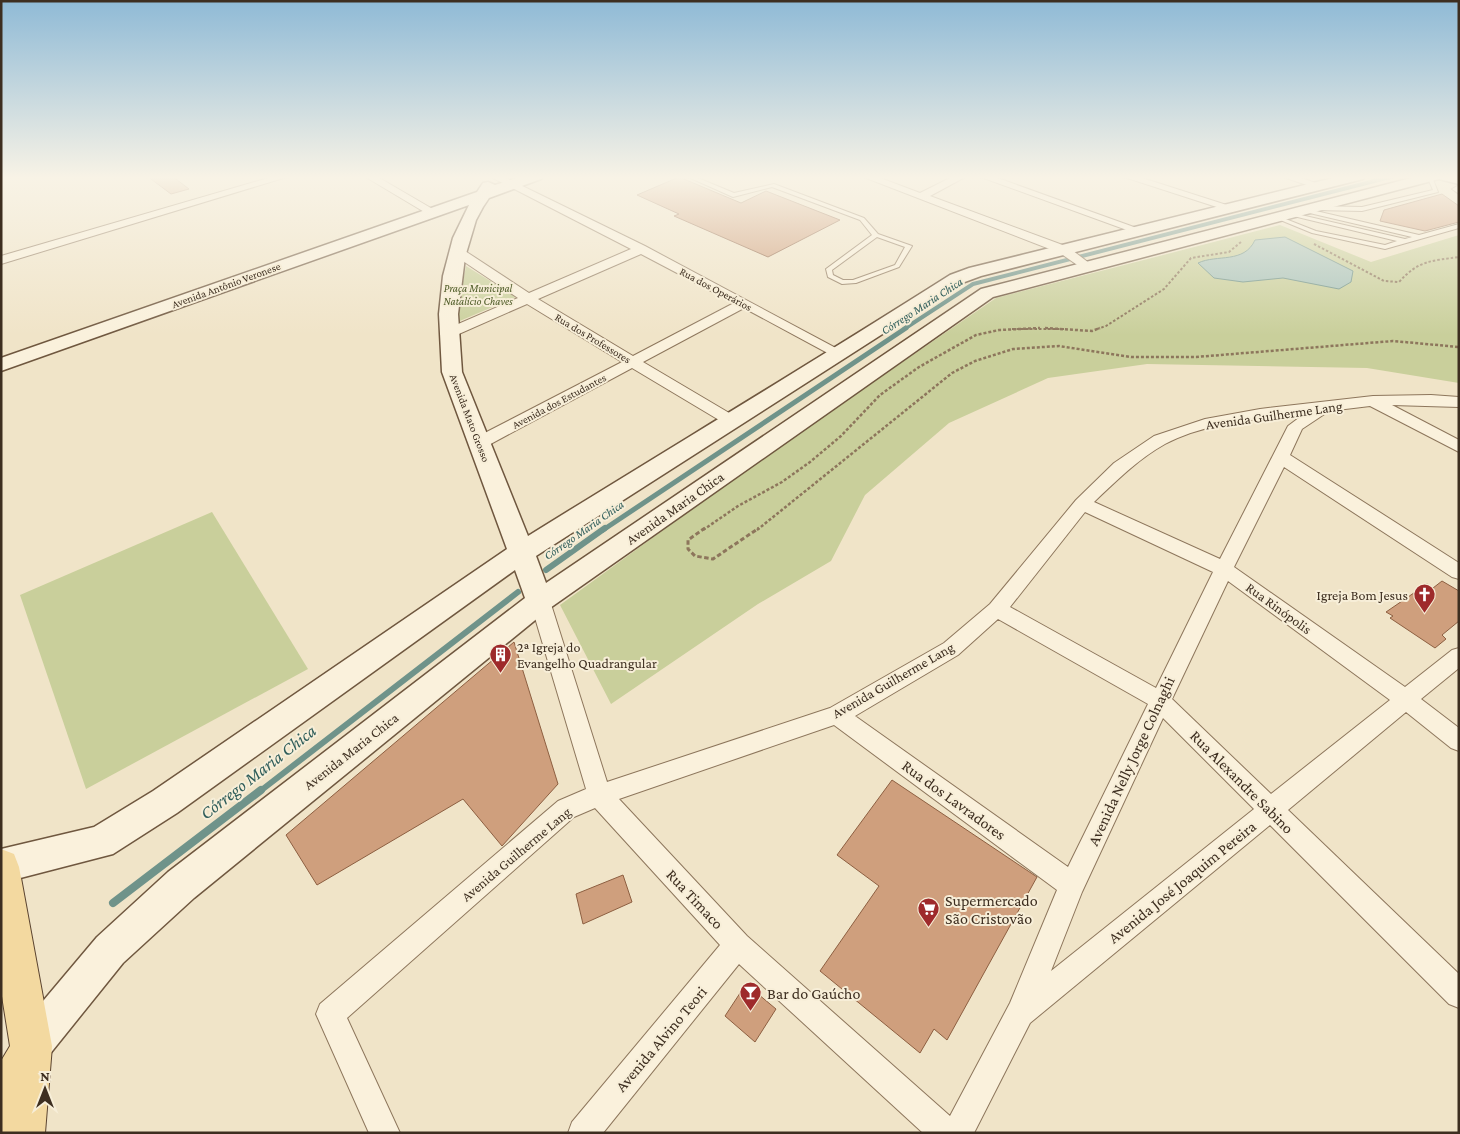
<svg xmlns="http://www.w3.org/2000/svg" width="1460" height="1134" font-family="'Crimson Pro',serif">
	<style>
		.green { fill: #c9cf9b }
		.water { fill: #a9c4bc; stroke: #6f938a }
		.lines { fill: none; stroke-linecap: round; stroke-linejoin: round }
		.stream-far3 { stroke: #6f938a; stroke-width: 4 }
		.stream-far2 { stroke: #6f938a; stroke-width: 5 }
		.stream-far1 { stroke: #6f938a; stroke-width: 6 }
		.stream { stroke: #6f938a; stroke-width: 8 }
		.building { fill: #cf9f7d; stroke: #8d5f41 }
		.lane-casing { stroke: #8d765c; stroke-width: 2 }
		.street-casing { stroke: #8d765c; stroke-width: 2 }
		.secondary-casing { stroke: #6f573f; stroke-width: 3 }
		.primary-casing { stroke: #5b4430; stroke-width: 2 }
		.path-far2 { stroke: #8d765c; stroke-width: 2; stroke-dasharray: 2.5 2; stroke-linecap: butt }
		.path-far1 { stroke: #8d765c; stroke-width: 2.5; stroke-dasharray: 3 2; stroke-linecap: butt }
		.path { stroke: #8d765c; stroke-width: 3; stroke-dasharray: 4.5 2.5; stroke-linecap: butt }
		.lane { fill: #faf1dc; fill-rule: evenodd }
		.street { fill: #faf1dc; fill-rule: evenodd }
		.secondary { fill: #faf1dc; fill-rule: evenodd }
		.primary { fill: #f3d9a0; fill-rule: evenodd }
		.labels { text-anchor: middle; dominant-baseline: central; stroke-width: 4; stroke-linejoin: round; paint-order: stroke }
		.far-street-label { font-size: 11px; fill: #3d2e20; stroke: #f7eed8 }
		.far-park-label { font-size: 11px; font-style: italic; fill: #4d5a26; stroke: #f7eed8 }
		.far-water-label { font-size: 12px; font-style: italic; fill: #2f5d5a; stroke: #f7eed8 }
		.street-label { font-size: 14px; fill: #3d2e20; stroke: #f7eed8 }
		.poi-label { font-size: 14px; fill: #3d2e20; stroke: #f7eed8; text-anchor: end }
		.near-street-label { font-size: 16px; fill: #3d2e20; stroke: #f7eed8 }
		.near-poi-label { font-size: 16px; fill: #3d2e20; stroke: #f7eed8; text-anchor: start }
		.near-water-label { font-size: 18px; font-style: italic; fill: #2f5d5a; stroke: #f7eed8 }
	</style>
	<rect width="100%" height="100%" fill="#f0e4c8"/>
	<g class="green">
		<polygon points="1280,225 1371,262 1459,235 1459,383 1367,368 1147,364 1048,378 949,423 865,495 831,561 758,604 611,704 560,605 761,459 996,298"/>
		<polygon points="466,266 516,297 455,323"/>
		<polygon points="212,512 308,669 86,789 20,595"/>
	</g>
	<path class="water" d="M1285,237L1353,271L1351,282L1339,289L1283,278L1243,282L1214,278L1198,263C1217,254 1244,264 1255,240Z"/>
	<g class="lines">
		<polyline class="stream-far3" points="904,329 973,284 1394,176"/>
		<polyline class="stream-far2" points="603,530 906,328"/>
		<g class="stream-far1">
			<polyline points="546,570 605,528"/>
			<polyline points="259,792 518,592"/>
		</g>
		<polyline class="stream" points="113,903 261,790"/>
	</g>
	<g class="building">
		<polygon points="147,176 172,176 189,189 171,194"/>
		<polygon points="679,177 741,203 766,191 840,220 768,257 674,216 679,214 637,195"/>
		<polygon points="1442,194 1459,206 1459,222 1425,231 1380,221 1384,210"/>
		<polygon points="1442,581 1459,591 1459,621 1442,635 1446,639 1435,648 1390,618 1393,616 1386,612 1427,584 1433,588"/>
		<polygon points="514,642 558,784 502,846 463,799 317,885 286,835"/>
		<polygon points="892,780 1037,877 947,1040 934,1029 920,1053 820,971 879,886 837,855"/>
		<polygon points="623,875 632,902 583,924 576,894"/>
		<polygon points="746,984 776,1009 755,1042 725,1016"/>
	</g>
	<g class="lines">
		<defs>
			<g id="lane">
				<path d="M686,176H693L734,193L774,184L864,218L878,234L912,246L899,267L856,283L842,284L828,277L826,269L872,235L860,220L772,187L733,197ZM877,237L905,247L895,265L853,280H843L833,275L832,270Z"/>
				<polygon points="1427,176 1432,177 1438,192 1362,211 1315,210 1312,208 1315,206 1362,207 1433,190"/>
				<polygon points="1459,185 1459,194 1452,189"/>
				<polygon points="1303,208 1419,235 1459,224 1459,228 1385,249 1312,233 1273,217 1278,216 1316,231 1385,245 1397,241 1285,214 1288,212 1405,239 1412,237 1301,211 1300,210"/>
			</g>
			<g id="street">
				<polygon points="275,176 290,176 1,264 1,256"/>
				<polygon points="364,176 376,176 436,211 430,214 426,213"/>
				<path d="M489,176H502L645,246L847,354L840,358L835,357L744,308L643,362L736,417L738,420L736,423H724L632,368L485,447H473L471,443L473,439L622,362L527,304L452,337H442L440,334L442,331L518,298L454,255L452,252L454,249H462L529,293L631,249ZM641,254L734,303L633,356L538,299Z"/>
				<polygon points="861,176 875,176 920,193 954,176 967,176 930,196 1068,247 1093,266 1087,270 1083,269 1060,253"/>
				<polygon points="978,176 992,176 1145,231 1143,233 1135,233"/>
				<polygon points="1121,176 1136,176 1236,208 1230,211 1226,210"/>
				<polygon points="1280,176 1296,176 1324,186 1319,189"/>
				<path d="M1431,395L1459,397V407L1392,405L1459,440V452L1370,406L1329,411L1302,429L1290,455L1459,563V579L1452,577L1284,467L1234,567L1405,687L1452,650L1459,648V668L1421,699L1459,728V751L1451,748L1406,712L1288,810L1459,974V1008L1449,1004L1270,825L1030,1023L974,1133H923L739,964L603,1133H568L572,1122L720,945L595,808L574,817L347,1018L400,1133H369L316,1014L320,1004L558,801L586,789L530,601L533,596L540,593L547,596L550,601L607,782L830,708L944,643L990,604L1076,500L1114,463L1154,436L1205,419L1260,409L1373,396ZM1304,414L1288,426L1220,559L1094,502C1116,481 1138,459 1165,444C1206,422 1259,419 1304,414ZM1085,512L1213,572L1156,688L1010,607ZM1228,581L1390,700L1271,794L1172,699ZM998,619L1148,704L1068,867L855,716L958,655ZM1163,718L1254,809L1051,971L1082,892ZM834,725L1057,890L1010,1003L950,1116L747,936L619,799Z"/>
			</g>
			<path id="secondary" d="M523,176H543L541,179L489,198L483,207L476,220L465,257L458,314L462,372L528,536C668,449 810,364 950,275L969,268L1341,176H1365L1363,179L981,276L962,283L536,556L546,583L981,289L1419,176H1459V184L1439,179L993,297L550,608L194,898L123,963L45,1060L31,1066L17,1060L11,1046L17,1032L97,937L168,872L525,598L515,570L177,813L113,854L1,883V849L94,827L153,791L507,549L442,372L439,314L443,276L453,238L469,205L1,371V358L477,192L483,183L488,182L495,185Z"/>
			<polygon id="primary" points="1,849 14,854 19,867 52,1046 45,1133 1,1133 1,1061 10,1046 1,990"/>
		</defs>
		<use href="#lane" class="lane-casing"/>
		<use href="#street" class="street-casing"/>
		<use href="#secondary" class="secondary-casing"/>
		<use href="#primary" class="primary-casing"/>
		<g class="path-far2">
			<path d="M1314,244L1384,281L1399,282C1419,260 1431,261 1459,257"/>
			<polyline points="1012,329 1066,329"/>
			<polyline points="1097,329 1106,326 1164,289 1191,258 1229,252 1241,242"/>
		</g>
		<g class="path-far1">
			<polyline points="1045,328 1092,331 1100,328"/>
			<polyline points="703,530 738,506 782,482 810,462 841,436 880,395 919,367 976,335 999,330 1040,328"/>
			<polyline points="757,530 952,373 975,361 1013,349 1059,346 1131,357 1196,357 1393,341 1459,347"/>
		</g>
		<polyline class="path" points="705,528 688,540 688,549 695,556 713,559 759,528"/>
		<use href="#lane" class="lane"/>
		<use href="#street" class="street"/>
		<use href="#secondary" class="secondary"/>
		<use href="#primary" class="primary"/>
	</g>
	<linearGradient id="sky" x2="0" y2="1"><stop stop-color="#8fbad6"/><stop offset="0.53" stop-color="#f8f3e6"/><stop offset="1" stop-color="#f8f3e6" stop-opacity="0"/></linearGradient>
	<rect width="1460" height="335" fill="url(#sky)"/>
	<defs>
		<symbol id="church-pin" viewBox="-11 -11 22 30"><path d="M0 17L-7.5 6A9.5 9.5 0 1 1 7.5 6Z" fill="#9e2a2b" stroke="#f7eed8"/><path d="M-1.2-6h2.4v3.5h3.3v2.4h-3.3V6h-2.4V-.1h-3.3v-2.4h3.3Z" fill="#fff"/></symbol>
		<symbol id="building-pin" viewBox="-11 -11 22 30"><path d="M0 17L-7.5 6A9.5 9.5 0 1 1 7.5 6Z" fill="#9e2a2b" stroke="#f7eed8"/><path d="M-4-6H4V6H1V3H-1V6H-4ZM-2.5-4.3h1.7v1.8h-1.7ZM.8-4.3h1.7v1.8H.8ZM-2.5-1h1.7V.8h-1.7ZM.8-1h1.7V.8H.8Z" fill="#fff"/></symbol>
		<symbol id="supermarket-pin" viewBox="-11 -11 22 30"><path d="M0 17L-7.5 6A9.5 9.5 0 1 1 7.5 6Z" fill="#9e2a2b" stroke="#f7eed8"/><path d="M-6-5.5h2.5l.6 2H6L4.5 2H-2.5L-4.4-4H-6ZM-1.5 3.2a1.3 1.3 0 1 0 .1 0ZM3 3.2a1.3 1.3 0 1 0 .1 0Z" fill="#fff"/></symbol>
		<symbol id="bar-pin" viewBox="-11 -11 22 30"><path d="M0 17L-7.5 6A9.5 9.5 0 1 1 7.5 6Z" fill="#9e2a2b" stroke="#f7eed8"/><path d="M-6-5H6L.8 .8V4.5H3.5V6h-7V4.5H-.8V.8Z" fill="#fff"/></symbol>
	</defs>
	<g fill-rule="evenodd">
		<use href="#church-pin" x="1412" y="582" width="25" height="34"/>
		<use href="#building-pin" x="488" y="642" width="25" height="34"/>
		<use href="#supermarket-pin" x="916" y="896" width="25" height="34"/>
		<use href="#bar-pin" x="738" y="980" width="25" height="34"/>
	</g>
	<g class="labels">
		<g class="far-street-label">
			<text transform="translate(226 285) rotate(-20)">Avenida Antônio Veronese</text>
			<text transform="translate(716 289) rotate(28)">Rua dos Operários</text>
			<text transform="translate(593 338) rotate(31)">Rua dos Professores</text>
			<text transform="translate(559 401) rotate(-28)">Avenida dos Estudantes</text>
			<text transform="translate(470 418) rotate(69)">Avenida Mato Grosso</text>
		</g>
		<g class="far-park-label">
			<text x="478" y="288">Praça Municipal<tspan x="478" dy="13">Natalício Chaves</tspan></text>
		</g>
		<g class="far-water-label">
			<text transform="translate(922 306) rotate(-33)">Córrego Maria Chica</text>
			<text transform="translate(584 530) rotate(-35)">Córrego Maria Chica</text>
		</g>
		<g class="street-label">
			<text transform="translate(1274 415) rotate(-8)">Avenida Guilherme Lang</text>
			<text transform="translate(675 508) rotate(-35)">Avenida Maria Chica</text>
			<text transform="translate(1279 608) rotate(36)">Rua Rinópolis</text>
			<text transform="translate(893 680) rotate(-30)">Avenida Guilherme Lang</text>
			<text transform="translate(351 751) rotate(-38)">Avenida Maria Chica</text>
			<text transform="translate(516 854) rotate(-40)">Avenida Guilherme Lang</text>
		</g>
		<g class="poi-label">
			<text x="1408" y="595">Igreja Bom Jesus</text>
			<text x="517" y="647" text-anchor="start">2ª Igreja do<tspan x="517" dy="16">Evangelho Quadrangular</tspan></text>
		</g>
		<g class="near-street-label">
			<text transform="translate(1131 761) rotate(-65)">Avenida Nelly Jorge Colnaghi</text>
			<text transform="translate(1242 782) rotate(45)">Rua Alexandre Sabino</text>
			<text transform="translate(954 800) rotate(36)">Rua dos Lavradores</text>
			<text transform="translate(1182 882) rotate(-39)">Avenida José Joaquim Pereira</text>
			<text transform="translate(695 899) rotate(47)">Rua Timaco</text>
			<text transform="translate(661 1039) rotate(-50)">Avenida Alvino Teori</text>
		</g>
		<g class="near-poi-label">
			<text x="945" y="900">Supermercado<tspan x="945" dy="18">São Cristovão</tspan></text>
			<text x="767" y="993">Bar do Gaúcho</text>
		</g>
		<g class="near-water-label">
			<text transform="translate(258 772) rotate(-38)">Córrego Maria Chica</text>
		</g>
	</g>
	<rect width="1460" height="1134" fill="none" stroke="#3d2e20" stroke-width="5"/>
	<g transform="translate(45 1089)" stroke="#f7eed8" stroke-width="4" paint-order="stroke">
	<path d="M0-4L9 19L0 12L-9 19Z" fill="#3d2e20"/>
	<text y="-8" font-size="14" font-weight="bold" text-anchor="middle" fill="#3d2e20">N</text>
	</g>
</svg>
